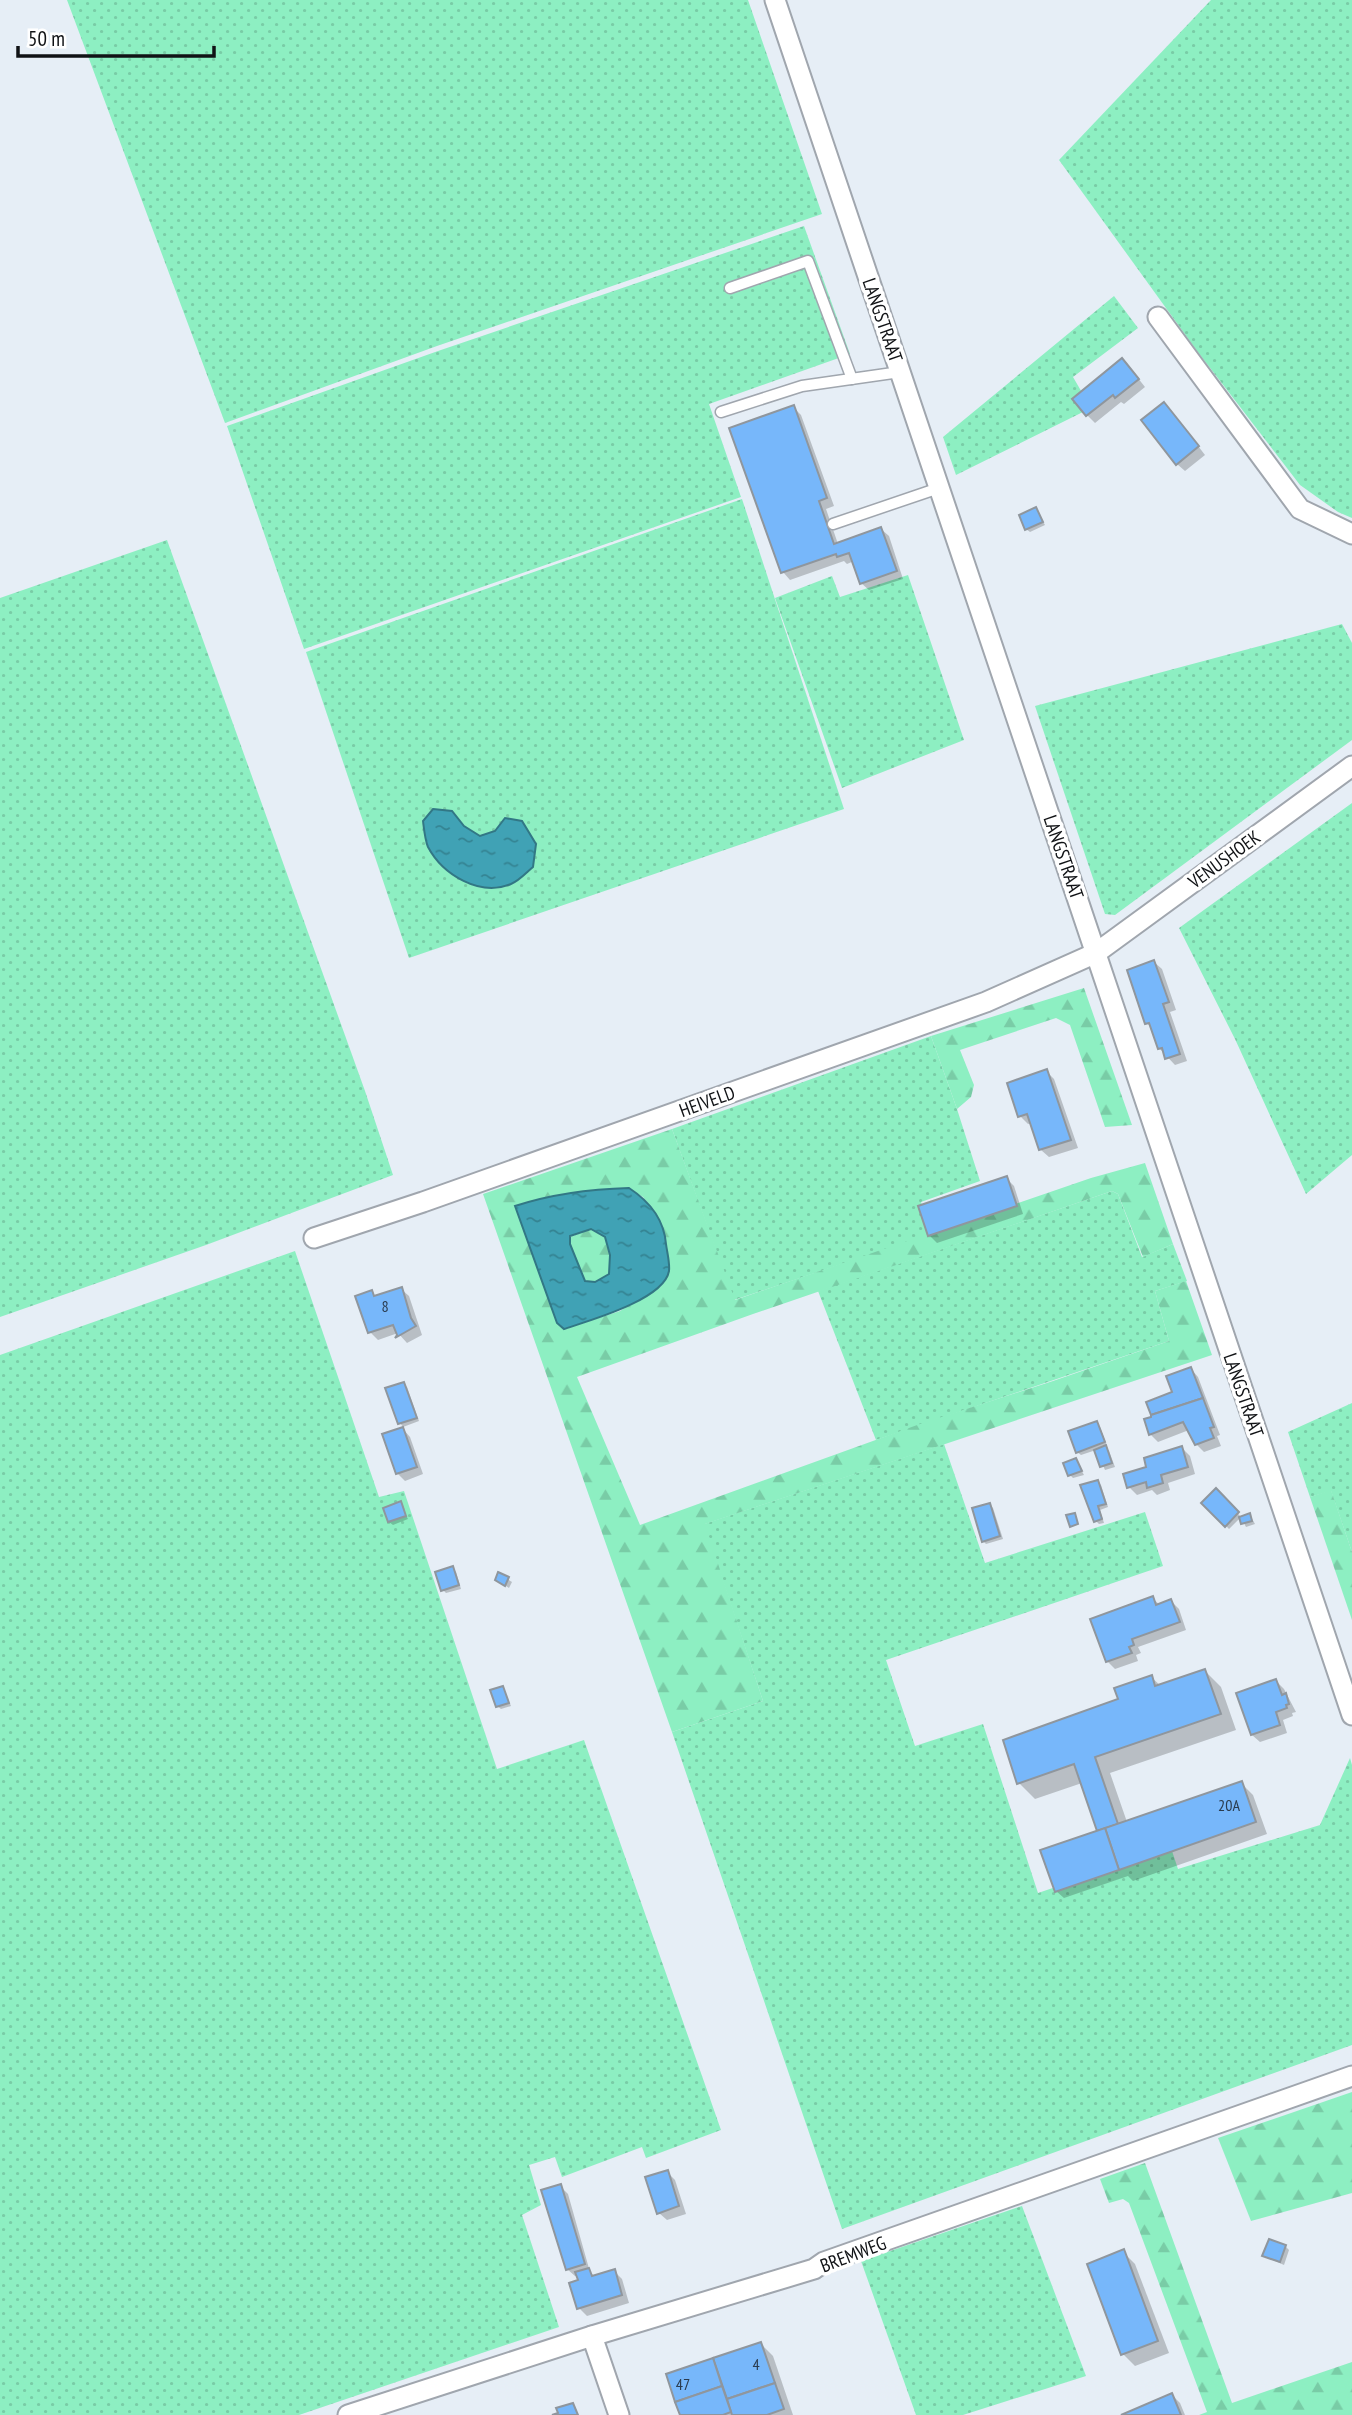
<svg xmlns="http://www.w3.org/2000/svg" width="1352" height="2415" font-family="'PT Sans Narrow',sans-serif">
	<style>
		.grass { fill: url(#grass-dots) }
		.forest { fill: url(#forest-firs); fill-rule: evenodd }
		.water { fill: url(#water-ripples); stroke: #327785; stroke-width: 2; fill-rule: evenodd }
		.shadow { fill: #0003 }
		.building { fill: #77b7fa; stroke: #8f969d; stroke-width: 2 }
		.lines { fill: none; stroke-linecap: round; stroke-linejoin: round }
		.lane-casing { stroke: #a0a6ae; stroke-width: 13 }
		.street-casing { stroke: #a0a6ae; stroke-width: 23 }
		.lane { stroke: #fff; stroke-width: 10 }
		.street { stroke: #fff; stroke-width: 19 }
		.labels { text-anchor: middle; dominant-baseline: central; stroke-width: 7; stroke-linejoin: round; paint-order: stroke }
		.number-label { font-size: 16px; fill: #2a3b4e }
		.street-label { font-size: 19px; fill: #101215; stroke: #fff }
	</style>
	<defs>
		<pattern id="grass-dots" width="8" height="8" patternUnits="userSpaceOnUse" patternTransform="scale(1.75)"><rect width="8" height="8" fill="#8defc2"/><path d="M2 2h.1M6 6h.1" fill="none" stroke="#79cca6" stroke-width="1.8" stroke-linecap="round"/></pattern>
		<pattern id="forest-firs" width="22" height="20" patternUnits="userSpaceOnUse" patternTransform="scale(1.75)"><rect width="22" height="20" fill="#8defc2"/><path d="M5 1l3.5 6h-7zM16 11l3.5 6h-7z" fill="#79cca6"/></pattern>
		<pattern id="water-ripples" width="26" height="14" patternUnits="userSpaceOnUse" patternTransform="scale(1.75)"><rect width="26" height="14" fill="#40a2b5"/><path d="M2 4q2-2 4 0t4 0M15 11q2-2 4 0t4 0" fill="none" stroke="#348392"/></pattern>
	</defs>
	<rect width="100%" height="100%" fill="#e6eef6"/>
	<g class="grass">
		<polygon points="67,0 748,0 822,214 437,346 225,423"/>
		<polygon points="1211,0 1352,0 1352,518 1338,512 1300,485 1197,351 1059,160"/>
		<polygon points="804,226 850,354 709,404 741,497 304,649 227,426 438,351"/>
		<polygon points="1114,296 1138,328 1073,377 1091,408 956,475 943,437"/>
		<polygon points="742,499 844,809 409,958 306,652"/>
		<polygon points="167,540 365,1091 393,1175 206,1245 0,1317 0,598"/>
		<polygon points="908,575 964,740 842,788 775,598 832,576 840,597"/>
		<polygon points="1342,624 1352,643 1352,740 1115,915 1105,914 1035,706"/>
		<polygon points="1352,803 1352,1155 1306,1194 1235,1039 1179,928"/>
		<polygon points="931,1036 957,1109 980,1181 921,1202 932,1234 734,1300 672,1129"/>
		<polygon points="1112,1191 1118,1194 1142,1257 1173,1244 1187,1281 1155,1291 1169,1341 876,1440 818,1291"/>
		<polygon points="295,1251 379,1497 404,1491 497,1769 584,1740 721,2130 646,2158 642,2147 562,2177 555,2157 529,2165 541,2205 522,2215 559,2327 299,2415 0,2415 0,1355"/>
		<polygon points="1352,1403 1352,1552 1331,1491 1310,1497 1288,1432"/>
		<polygon points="944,1444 985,1563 1145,1512 1163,1566 886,1660 915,1746 983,1724 1038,1893 1171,1848 1178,1869 1320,1825 1350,1758 1352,1765 1352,2045 842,2229 672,1732 763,1701 704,1524"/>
		<polygon points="1022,2206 1086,2376 963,2415 916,2415 861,2261"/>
	</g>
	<g class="forest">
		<polygon points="1084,988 1132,1125 1105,1127 1070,1025 1056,1018 960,1050 974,1085 971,1097 957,1109 931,1036"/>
		<path d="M672,1129L735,1300L1091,1178L1145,1163L1173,1244L1143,1257L1118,1194L1112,1191L753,1314L577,1377L640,1525L920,1424L1053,1381L1169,1341L1155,1291L1186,1281L1212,1355L705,1524L763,1701L672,1732L483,1194ZM599,1189H629L643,1197L657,1215L661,1286L620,1311L564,1329L515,1207L563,1194Z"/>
		<polygon points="591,1229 605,1237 610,1255 609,1274 595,1282 585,1281 570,1244 570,1237"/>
		<polygon points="1331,1490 1352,1552 1352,1620 1310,1497"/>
		<polygon points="1352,2092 1352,2193 1251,2221 1218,2138"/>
		<polygon points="1145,2163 1232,2403 1352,2362 1352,2415 1199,2415 1207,2412 1129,2203 1123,2199 1109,2203 1100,2179"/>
	</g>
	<g class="water">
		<path d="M433,809L452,811L464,826L480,836L495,831L505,818L522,821L536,844L533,867C527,872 519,881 511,884C480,897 443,875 428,847C425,840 424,829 423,821Z"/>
		<path d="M629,1188C649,1201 664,1220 666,1244C667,1252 670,1263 669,1271C664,1300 588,1321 564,1329L557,1323L515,1206C552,1194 590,1189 629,1188ZM591,1229L605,1237L610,1255L609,1274L595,1282L585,1281L570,1244V1236Z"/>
	</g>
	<g class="shadow">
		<polygon points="1130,368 1145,387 1124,404 1121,402 1095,423 1087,415"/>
		<polygon points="793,407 801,415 834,506 826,509 838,544 881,529 889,536 903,579 869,590 861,583 854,561 847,564 844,561 790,580 783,572"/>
		<polygon points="1172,412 1205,455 1185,471 1177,464"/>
		<polygon points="1036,509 1045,525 1030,532 1026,529"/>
		<polygon points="1154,962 1162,969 1176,1010 1170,1012 1187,1061 1175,1065 1159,1048 1152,1028 1147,1023"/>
		<polygon points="1046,1071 1054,1079 1078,1148 1049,1157 1041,1150 1032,1123 1028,1124 1020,1116"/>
		<polygon points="1006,1178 1014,1186 1023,1214 937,1243 929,1235"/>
		<polygon points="401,1289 409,1296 422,1335 407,1343 398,1333 378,1340 370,1332 371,1292 376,1297"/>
		<polygon points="1191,1369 1198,1377 1220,1435 1217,1436 1221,1446 1204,1452 1196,1444 1189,1430 1158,1442 1150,1434"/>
		<polygon points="403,1384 407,1387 419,1421 403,1427 400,1423"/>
		<polygon points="1097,1423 1100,1427 1107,1446 1105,1447 1109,1451 1115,1467 1105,1470 1096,1450 1081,1455 1077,1452"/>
		<polygon points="403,1429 410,1437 423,1474 405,1481 397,1473"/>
		<polygon points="1182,1448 1190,1456 1195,1474 1168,1483 1170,1490 1157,1495 1152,1490 1137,1495 1129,1487 1149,1468"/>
		<polygon points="1076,1460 1084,1475 1073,1478 1070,1475"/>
		<polygon points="1098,1482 1101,1485 1108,1507 1100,1510 1104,1523 1099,1524 1096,1521"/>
		<polygon points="1216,1491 1242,1518 1250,1515 1255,1524 1246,1527 1241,1517 1229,1529 1204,1503"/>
		<polygon points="400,1504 408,1519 393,1525 389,1522"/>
		<polygon points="990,1505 993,1508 1003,1539 986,1544 983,1541"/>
		<polygon points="452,1568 456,1572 461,1589 446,1593 443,1590"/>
		<polygon points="499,1574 512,1582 509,1588 497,1580"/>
		<polygon points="1152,1598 1160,1605 1171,1601 1179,1609 1186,1630 1138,1647 1141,1653 1136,1655 1138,1661 1115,1669 1107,1661"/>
		<polygon points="1205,1671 1221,1687 1236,1730 1110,1773 1127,1822 1241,1783 1253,1795 1267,1834 1133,1881 1128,1876 1064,1898 1056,1891 1100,1832 1082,1783 1035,1799 1019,1783 1151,1677 1161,1686"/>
		<polygon points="1276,1681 1284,1689 1296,1712 1292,1713 1293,1716 1283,1720 1287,1733 1260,1742 1252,1735"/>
		<polygon points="503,1688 511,1706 501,1709 497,1706"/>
		<polygon points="667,2172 675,2180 686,2214 667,2220 659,2213"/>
		<polygon points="560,2186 568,2194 590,2272 595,2277 614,2271 622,2279 629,2303 587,2316 579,2308 578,2276 575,2276 567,2269"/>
		<polygon points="1285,2246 1289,2250 1284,2265 1264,2256"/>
		<polygon points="1123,2252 1135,2264 1169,2353 1135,2366 1123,2354"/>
		<polygon points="761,2344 773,2356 793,2415 682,2415 668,2375"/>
		<polygon points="1172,2395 1180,2403 1185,2415 1125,2415"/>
	</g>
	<g class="building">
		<polygon points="1122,358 1139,379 1115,398 1113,395 1086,416 1072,399"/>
		<polygon points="1164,402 1199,446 1176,465 1141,420"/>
		<polygon points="794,405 827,498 819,501 834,544 881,527 897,571 860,584 849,553 837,557 836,554 781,573 729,428"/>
		<polygon points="1036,507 1043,522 1025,530 1019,515"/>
		<polygon points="1154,960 1169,1002 1163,1004 1180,1054 1165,1059 1162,1048 1158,1049 1149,1023 1145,1024 1127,970"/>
		<polygon points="1047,1069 1071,1140 1039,1150 1027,1114 1018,1117 1007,1083"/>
		<polygon points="1007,1176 1017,1206 928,1236 918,1206"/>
		<polygon points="402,1287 411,1318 416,1326 395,1338 397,1335 393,1325 368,1333 355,1296 372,1290 374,1296"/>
		<polygon points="1191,1367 1203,1398 1151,1415 1146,1402 1172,1392 1166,1376"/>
		<polygon points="404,1382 417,1418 398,1424 385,1388"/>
		<polygon points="1203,1398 1214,1427 1210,1428 1214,1438 1195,1445 1183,1422 1149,1435 1144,1419 1151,1417 1151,1415"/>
		<polygon points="1097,1421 1105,1442 1076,1453 1068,1431"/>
		<polygon points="403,1427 417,1467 396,1474 382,1434"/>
		<polygon points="1106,1445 1112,1463 1100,1467 1094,1450"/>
		<polygon points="1182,1446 1188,1467 1161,1475 1163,1483 1147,1488 1146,1482 1127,1488 1123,1474 1146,1467 1144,1458"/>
		<polygon points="1076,1458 1082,1471 1068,1476 1063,1463"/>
		<polygon points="1098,1480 1106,1504 1098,1506 1102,1519 1094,1522 1080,1485"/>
		<polygon points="1216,1488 1239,1512 1225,1527 1201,1503"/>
		<polygon points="401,1501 406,1516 388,1522 383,1508"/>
		<polygon points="990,1503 1000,1536 982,1542 972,1508"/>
		<polygon points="1075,1513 1078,1524 1070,1527 1066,1515"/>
		<polygon points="1250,1513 1252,1521 1241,1524 1239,1517"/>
		<polygon points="453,1566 459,1585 441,1591 435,1572"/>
		<polygon points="498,1572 509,1577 505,1586 495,1580"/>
		<polygon points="1153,1596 1156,1605 1171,1599 1180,1622 1132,1639 1134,1645 1129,1647 1132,1653 1106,1662 1090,1619"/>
		<polygon points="1205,1669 1221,1714 1095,1757 1118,1824 1097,1831 1074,1764 1017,1784 1003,1740 1118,1699 1114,1688 1152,1675 1155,1686"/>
		<polygon points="1276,1679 1282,1695 1286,1693 1289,1704 1286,1705 1287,1708 1276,1712 1280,1725 1251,1735 1236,1693"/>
		<polygon points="503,1686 509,1703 496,1707 490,1690"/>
		<polygon points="1242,1781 1256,1822 1119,1870 1105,1828"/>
		<polygon points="1105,1828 1119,1870 1055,1892 1040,1850"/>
		<polygon points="668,2170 679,2206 657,2214 645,2177"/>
		<polygon points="561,2184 585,2264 566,2270 541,2190"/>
		<polygon points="1269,2239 1286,2245 1280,2262 1262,2256"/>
		<polygon points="1124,2249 1158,2341 1121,2355 1087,2264"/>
		<polygon points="589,2268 592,2276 615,2269 622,2295 577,2309 569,2283 578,2280 575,2272"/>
		<polygon points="761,2342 775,2383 727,2399 713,2358"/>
		<polygon points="713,2358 722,2386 675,2402 666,2374"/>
		<polygon points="775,2383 784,2409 767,2415 732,2415 727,2399"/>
		<polygon points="722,2386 731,2412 723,2415 680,2415 675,2402"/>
		<polygon points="1172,2393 1181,2415 1121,2415"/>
		<polygon points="573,2403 578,2415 552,2415 558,2413 556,2408"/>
	</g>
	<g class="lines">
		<defs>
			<g id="lane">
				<polyline points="730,288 808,261 852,379"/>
				<polyline points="721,412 802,386 900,372"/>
				<polyline points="833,524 939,488"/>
			</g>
			<g id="street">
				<polyline points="775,0 1352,1715"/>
				<polyline points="1158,317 1300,509 1352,534"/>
				<polyline points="314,1238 423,1202 986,1002 1096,953 1352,766"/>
				<polyline points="592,2336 619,2415"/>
				<polyline points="348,2415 592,2336 814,2269 824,2262 1352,2076"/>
			</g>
		</defs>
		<use href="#lane" class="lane-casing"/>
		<use href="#street" class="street-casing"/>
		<use href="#lane" class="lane"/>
		<use href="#street" class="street"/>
	</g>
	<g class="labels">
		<g class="number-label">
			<text x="385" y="1306">8</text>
			<text x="1229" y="1805">20A</text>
			<text x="756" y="2364">4</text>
			<text x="683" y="2384">47</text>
		</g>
		<g class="street-label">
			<text transform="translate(883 320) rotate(71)">LANGSTRAAT</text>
			<text transform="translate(1064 857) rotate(71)">LANGSTRAAT</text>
			<text transform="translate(1224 859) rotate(-36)">VENUSHOEK</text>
			<text transform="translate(707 1101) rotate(-20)">HEIVELD</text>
			<text transform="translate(1244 1395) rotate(71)">LANGSTRAAT</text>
			<text transform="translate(853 2254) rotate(-21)">BREMWEG</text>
		</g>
	</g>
	<path d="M18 46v10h196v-10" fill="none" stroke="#101215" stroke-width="3.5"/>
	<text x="28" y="46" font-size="21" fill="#101215" stroke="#ffffff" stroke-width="5" paint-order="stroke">50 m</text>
</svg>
